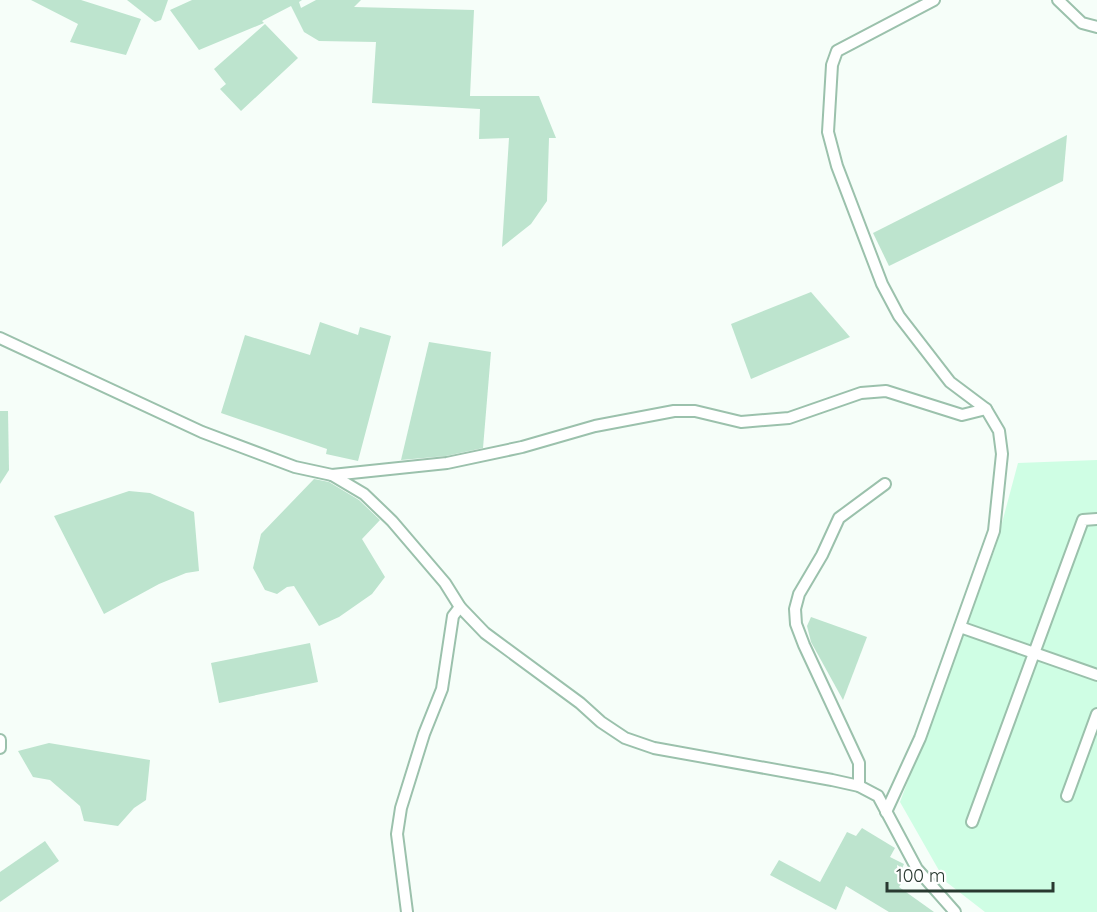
<svg xmlns="http://www.w3.org/2000/svg" width="1097" height="912" font-family="Quicksand,sans-serif">
	<style>
		.built { fill: #cffee4 }
		.building { fill: #bde4ce }
		.lines { fill: none; stroke-linecap: round; stroke-linejoin: round }
		.street-casing { stroke: #9bc1ac; stroke-width: 14 }
		.street { stroke: #fff; stroke-width: 10 }
	</style>
	<rect width="100%" height="100%" fill="#f6fef9"/>
	<polygon class="built" points="1097,460 1097,912 985,912 945,881 900,802 995,549 1018,463"/>
	<g class="building">
		<polygon points="31,0 81,0 141,19 126,55 70,42 78,24"/>
		<polygon points="127,0 168,0 161,20 155,22"/>
		<polygon points="192,0 302,0 299,2 301,8 316,0 361,0 354,7 474,10 470,96 539,96 556,138 549,138 547,201 531,224 502,247 509,138 479,139 480,109 372,103 376,42 319,41 304,32 291,6 262,21 264,23 199,50 170,10"/>
		<polygon points="265,24 298,58 241,111 220,89 226,84 214,69"/>
		<polygon points="1067,135 1063,181 889,266 873,233"/>
		<polygon points="811,292 850,337 751,379 731,324"/>
		<polygon points="320,322 358,335 360,327 391,336 358,461 326,454 327,449 221,413 245,335 310,355"/>
		<polygon points="429,342 491,352 483,448 446,456 401,460"/>
		<polygon points="0,411 8,411 9,470 0,484"/>
		<polygon points="314,479 329,482 359,500 380,520 362,539 385,577 372,594 339,617 319,626 294,586 287,587 277,594 265,590 253,568 261,534"/>
		<polygon points="129,491 150,493 194,512 199,571 186,573 159,584 104,614 54,516"/>
		<polygon points="811,617 867,637 843,700 811,642 807,626"/>
		<polygon points="310,643 318,682 219,703 211,663"/>
		<polygon points="49,743 150,760 146,800 134,808 118,826 84,821 80,806 50,780 33,777 18,751"/>
		<polygon points="862,828 895,848 890,857 904,864 898,877 904,879 899,887 934,912 889,912 846,886 836,910 770,875 779,860 820,882 847,832 856,836"/>
		<polygon points="45,841 59,861 0,902 0,872"/>
	</g>
	<g class="lines">
		<defs>
			<g id="street">
				<polyline points="1058,0 1082,23 1097,27"/>
				<polyline points="0,338 202,432 295,467 332,475 364,494 392,521 445,583 460,607 485,633 580,703 601,722 625,738 654,748 832,780 859,786 878,796 917,869 955,912"/>
				<polyline points="332,475 447,463 522,447 595,426 674,411 695,411 741,422 789,418 861,393 886,391 962,415 986,409"/>
				<polyline points="960,627 1097,675"/>
				<polyline points="0,740 0,748"/>
				<polyline points="859,786 859,763 804,645 796,624 795,609 799,594 822,555 839,518 885,484"/>
				<polyline points="1067,796 1097,714"/>
				<polyline points="886,812 920,738 994,531 1002,454 999,431 986,409 950,382 899,316 882,284 837,166 828,132 832,65 837,51 934,0"/>
				<polyline points="972,822 1083,520 1097,519"/>
				<polyline points="407,912 397,834 401,808 424,734 442,689 453,616 460,607"/>
			</g>
		</defs>
		<use href="#street" class="street-casing"/>
		<use href="#street" class="street"/>
	</g>
	<path d="M887 882v9h166v-9" fill="none" stroke="#293930" stroke-width="3"/>
	<text x="896" y="882" font-size="18" fill="#293930" stroke="#ffffff" stroke-width="4.5" paint-order="stroke">100 m</text>
</svg>
